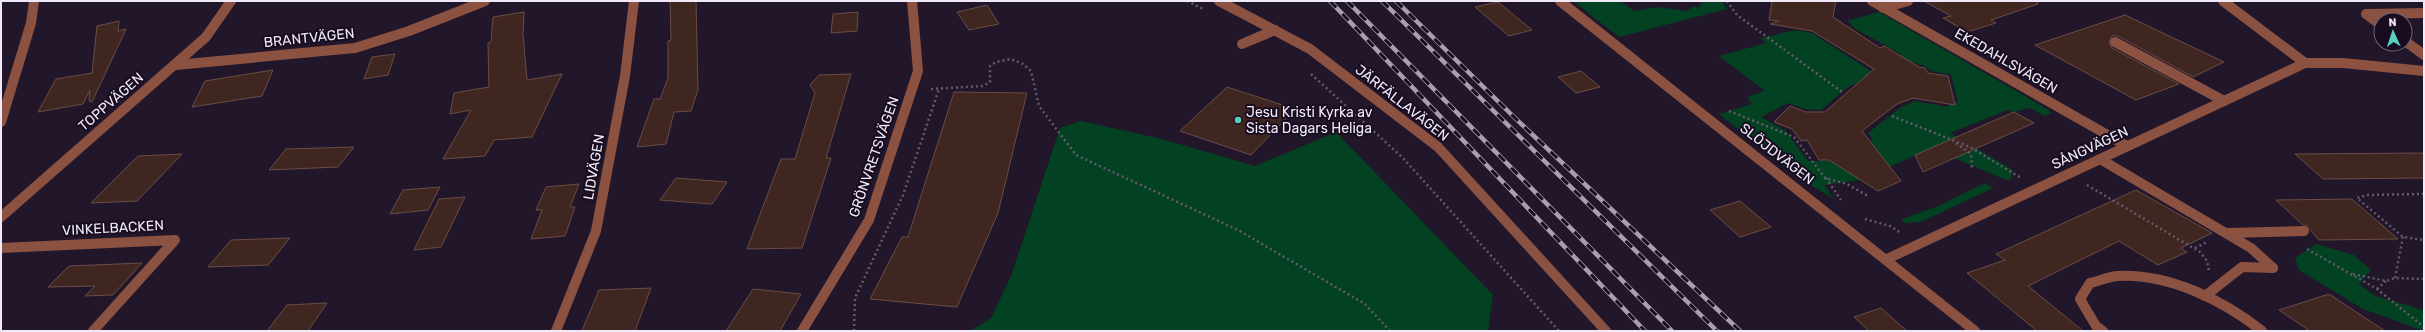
<svg xmlns="http://www.w3.org/2000/svg" width="2425" height="332" font-family="Rubik,sans-serif">
	<style>
		.green { fill: #034123 }
		.building { fill: #402620; stroke: #6a4d46 }
		.lines { fill: none; stroke-linecap: round; stroke-linejoin: round }
		.path { stroke: #645a6c; stroke-width: 2.5; stroke-dasharray: 2 3; stroke-linecap: butt }
		.minor { stroke: #8b5141; stroke-width: 10 }
		.rail-casing { stroke: #a89faf; stroke-width: 4.5 }
		.rail { stroke: #180d20; stroke-width: 3; stroke-dasharray: 9; stroke-linecap: butt }
		.poi-dot { fill: #5bcebc; stroke: #180d20; stroke-width: 1.5 }
		.labels { text-anchor: middle; dominant-baseline: central; stroke-width: 4; stroke-linejoin: round; paint-order: stroke }
		.street-label { font-size: 14px; fill: #f0e9f7; stroke: #180d20 }
		.poi-label { font-size: 14px; fill: #f0e9f7; stroke: #180d20; text-anchor: start }
	</style>
	<rect width="100%" height="100%" fill="#22162a"/>
	<g class="green">
		<polygon points="1573,1 1620,1 1634,11 1657,7 1687,11 1692,7 1699,7 1702,1 1722,1 1727,9 1619,37"/>
		<path d="M1879,12L2049,110L2051,113L2045,116L2030,108L2013,112L2008,110L1950,133L2013,170L2011,179L2006,180L1954,158L1934,147L1860,180L1824,185L1834,199L1796,176L1719,114L1752,104L1747,97L1765,91L1719,56L1766,43L1761,38L1796,30L1812,33L1871,71V79L1849,86L1821,110L1804,109L1788,103L1761,117L1785,130L1808,161L1877,160L1867,143L1873,140L1868,133L1901,107L1915,101L1948,107L1950,102H1958L1951,75L1931,71C1924,63 1908,63 1898,57L1901,54L1857,30L1847,21Z"/>
		<polygon points="1081,121 1162,139 1255,166 1336,132 1493,295 1488,331 970,331 991,318 1011,276 1060,128"/>
		<polygon points="1985,183 1993,188 1921,222 1904,223 1902,219 1936,207"/>
		<polygon points="2316,244 2354,255 2371,270 2359,284 2375,296 2424,310 2424,331 2363,309 2299,270 2295,258"/>
	</g>
	<g class="building">
		<polygon points="670,1 696,1 698,90 691,111 674,112 666,144 637,147 654,99 660,99 668,78 668,41 671,40"/>
		<polygon points="1772,1 1836,1 1833,17 1880,48 1884,46 1919,67 1925,68 1928,73 1948,76 1955,105 1913,98 1897,104 1862,131 1901,181 1878,191 1829,160 1819,160 1807,140 1801,141 1792,129 1774,122 1790,106 1806,112 1825,112 1874,69 1812,31 1770,24 1779,21 1769,20"/>
		<polygon points="1924,1 2037,1 2038,4 1991,20 1996,23 1967,32 1943,18 1951,16"/>
		<polygon points="1498,2 1532,30 1509,36 1475,7"/>
		<polygon points="987,5 999,24 969,30 957,12"/>
		<polygon points="524,12 523,34 527,80 562,74 532,137 494,140 485,156 443,159 471,110 450,114 454,93 489,87 488,43 491,42 493,17"/>
		<polygon points="858,12 857,31 831,33 833,14"/>
		<polygon points="2125,15 2224,62 2193,77 2118,36 2112,36 2109,42 2112,48 2179,84 2136,100 2035,45"/>
		<polygon points="119,21 118,31 126,29 92,102 89,101 90,90 83,104 38,112 56,79 92,73 97,26"/>
		<polygon points="395,54 388,75 364,79 372,57"/>
		<polygon points="273,70 262,96 192,107 205,81"/>
		<polygon points="1581,71 1600,87 1576,93 1558,77"/>
		<polygon points="851,74 826,158 831,158 802,248 747,249 781,159 795,159 815,93 810,85 819,75"/>
		<polygon points="1227,87 1295,109 1251,155 1180,131"/>
		<polygon points="954,92 1027,93 998,213 957,307 870,299 902,237 908,237"/>
		<polygon points="2014,112 2034,123 1923,172 1915,155"/>
		<polygon points="354,147 338,167 269,170 286,149"/>
		<polygon points="2424,153 2424,178 2323,179 2295,154"/>
		<polygon points="182,154 137,201 91,203 138,156"/>
		<polygon points="676,178 727,182 712,204 660,200"/>
		<polygon points="579,184 570,207 575,207 565,236 531,239 542,210 536,210 546,187"/>
		<polygon points="440,187 428,210 390,214 403,190"/>
		<polygon points="2136,190 2212,233 2181,248 2187,252 2158,265 2119,241 2028,286 2083,331 2037,331 1967,273 2005,260 1996,254"/>
		<polygon points="465,197 441,247 414,250 439,199"/>
		<polygon points="2352,199 2398,239 2319,240 2307,226 2303,225 2276,200"/>
		<polygon points="1740,201 1771,227 1740,237 1710,210"/>
		<polygon points="290,238 268,265 208,267 231,240"/>
		<polygon points="142,263 113,295 85,296 95,286 48,287 69,266"/>
		<polygon points="651,288 635,331 582,331 599,290"/>
		<polygon points="753,289 801,294 780,331 726,331"/>
		<polygon points="2329,294 2385,331 2310,331 2279,310"/>
		<polygon points="327,303 308,331 267,331 287,305"/>
		<polygon points="1881,308 1907,331 1869,331 1854,317"/>
	</g>
	<g class="lines">
		<g class="path">
			<polyline points="1187,1 1203,9"/>
			<polyline points="1727,1 1737,15 1842,92"/>
			<polyline points="1311,74 1403,158 1559,331"/>
			<polyline points="931,89 983,86 990,82 990,66 996,62 1011,59 1023,64 1031,71 1039,106 1076,155 1238,230 1365,304 1390,331"/>
			<polyline points="1729,111 1794,137 1825,178 1847,184 1868,196"/>
			<polyline points="1892,116 1970,147 2021,178"/>
			<polyline points="1956,143 1971,154 1972,169"/>
			<polyline points="1826,178 1841,200"/>
			<polyline points="2087,185 2200,252 2207,261 2209,271"/>
			<polyline points="2424,194 2367,195 2357,198 2403,237 2424,240"/>
			<polyline points="1865,219 1890,226 1901,233"/>
			<polyline points="2195,248 2207,242"/>
			<polyline points="2307,249 2377,289 2424,327"/>
			<polyline points="2353,274 2386,281 2395,278 2424,279"/>
			<polyline points="2395,278 2403,237"/>
			<polyline points="2377,289 2386,281"/>
			<polyline points="854,331 855,298 903,195 939,89"/>
		</g>
		<g class="minor">
			<polyline points="1219,1 1310,49 1438,147 1606,331"/>
			<polyline points="1560,1 1975,331"/>
			<polyline points="1872,1 2127,146"/>
			<polyline points="2223,1 2305,63"/>
			<polyline points="1883,8 1908,1"/>
			<polyline points="2381,25 2366,14 2424,13"/>
			<polyline points="2405,41 2424,55"/>
			<polyline points="2115,42 2224,101"/>
			<polyline points="1242,44 1275,30"/>
			<polyline points="176,65 355,48 409,31 485,1"/>
			<polyline points="1,122 31,23 34,1"/>
			<polyline points="2100,159 2251,248 2273,268"/>
			<polyline points="1,217 206,37 231,1"/>
			<polyline points="2227,233 2304,231"/>
			<polyline points="1,248 175,240 93,331"/>
			<polyline points="1887,259 2305,63 2343,63 2424,71"/>
			<polyline points="2205,296 2242,267 2273,268"/>
			<polyline points="556,331 596,231 625,76 634,1"/>
			<polyline points="802,331 869,220 918,71 912,1"/>
			<path d="M2103,331L2096,326L2080,299L2090,283C2099,281 2108,277 2117,276C2168,273 2223,300 2262,331"/>
		</g>
		<defs>
			<g id="rail">
				<polyline points="1330,1 1645,331"/>
				<polyline points="1347,1 1672,331"/>
				<polyline points="1382,1 1717,331"/>
				<polyline points="1396,1 1516,119 1740,331"/>
			</g>
		</defs>
		<use href="#rail" class="rail-casing"/>
		<use href="#rail" class="rail"/>
	</g>
	<circle class="poi-dot" cx="1238" cy="120" r="4"/>
	<g class="labels">
		<g class="street-label">
			<text transform="translate(309 38) rotate(-6)">BRANTVÄGEN</text>
			<text transform="translate(2006 61) rotate(30)">EKEDAHLSVÄGEN</text>
			<text transform="translate(111 102) rotate(-41)">TOPPVÄGEN</text>
			<text transform="translate(1402 103) rotate(38)">JÄRFÄLLAVÄGEN</text>
			<text transform="translate(2090 148) rotate(-25)">SÅNGVÄGEN</text>
			<text transform="translate(1777 154) rotate(38)">SLÖJDVÄGEN</text>
			<text transform="translate(874 157) rotate(-71)">GRÖNVRETSVÄGEN</text>
			<text transform="translate(594 167) rotate(-80)">LIDVÄGEN</text>
			<text transform="translate(113 228) rotate(-3)">VINKELBACKEN</text>
		</g>
		<g class="poi-label">
			<text x="1246" y="112">Jesu Kristi Kyrka av<tspan x="1246" dy="16">Sista Dagars Heliga</tspan></text>
		</g>
	</g>
	<rect width="2425" height="332" fill="none" stroke="#f0e9f7" stroke-width="4"/>
	<g transform="translate(2393 32) rotate(357)"><circle r="19" fill="#180d20" stroke="#6e6576"/>
	<path d="M0-3L7 15L0 10L-7 15Z" fill="#5bcebc"/>
	<text y="-6" font-size="11" font-weight="bold" text-anchor="middle" fill="#f0e9f7">N</text>
	</g>
</svg>
